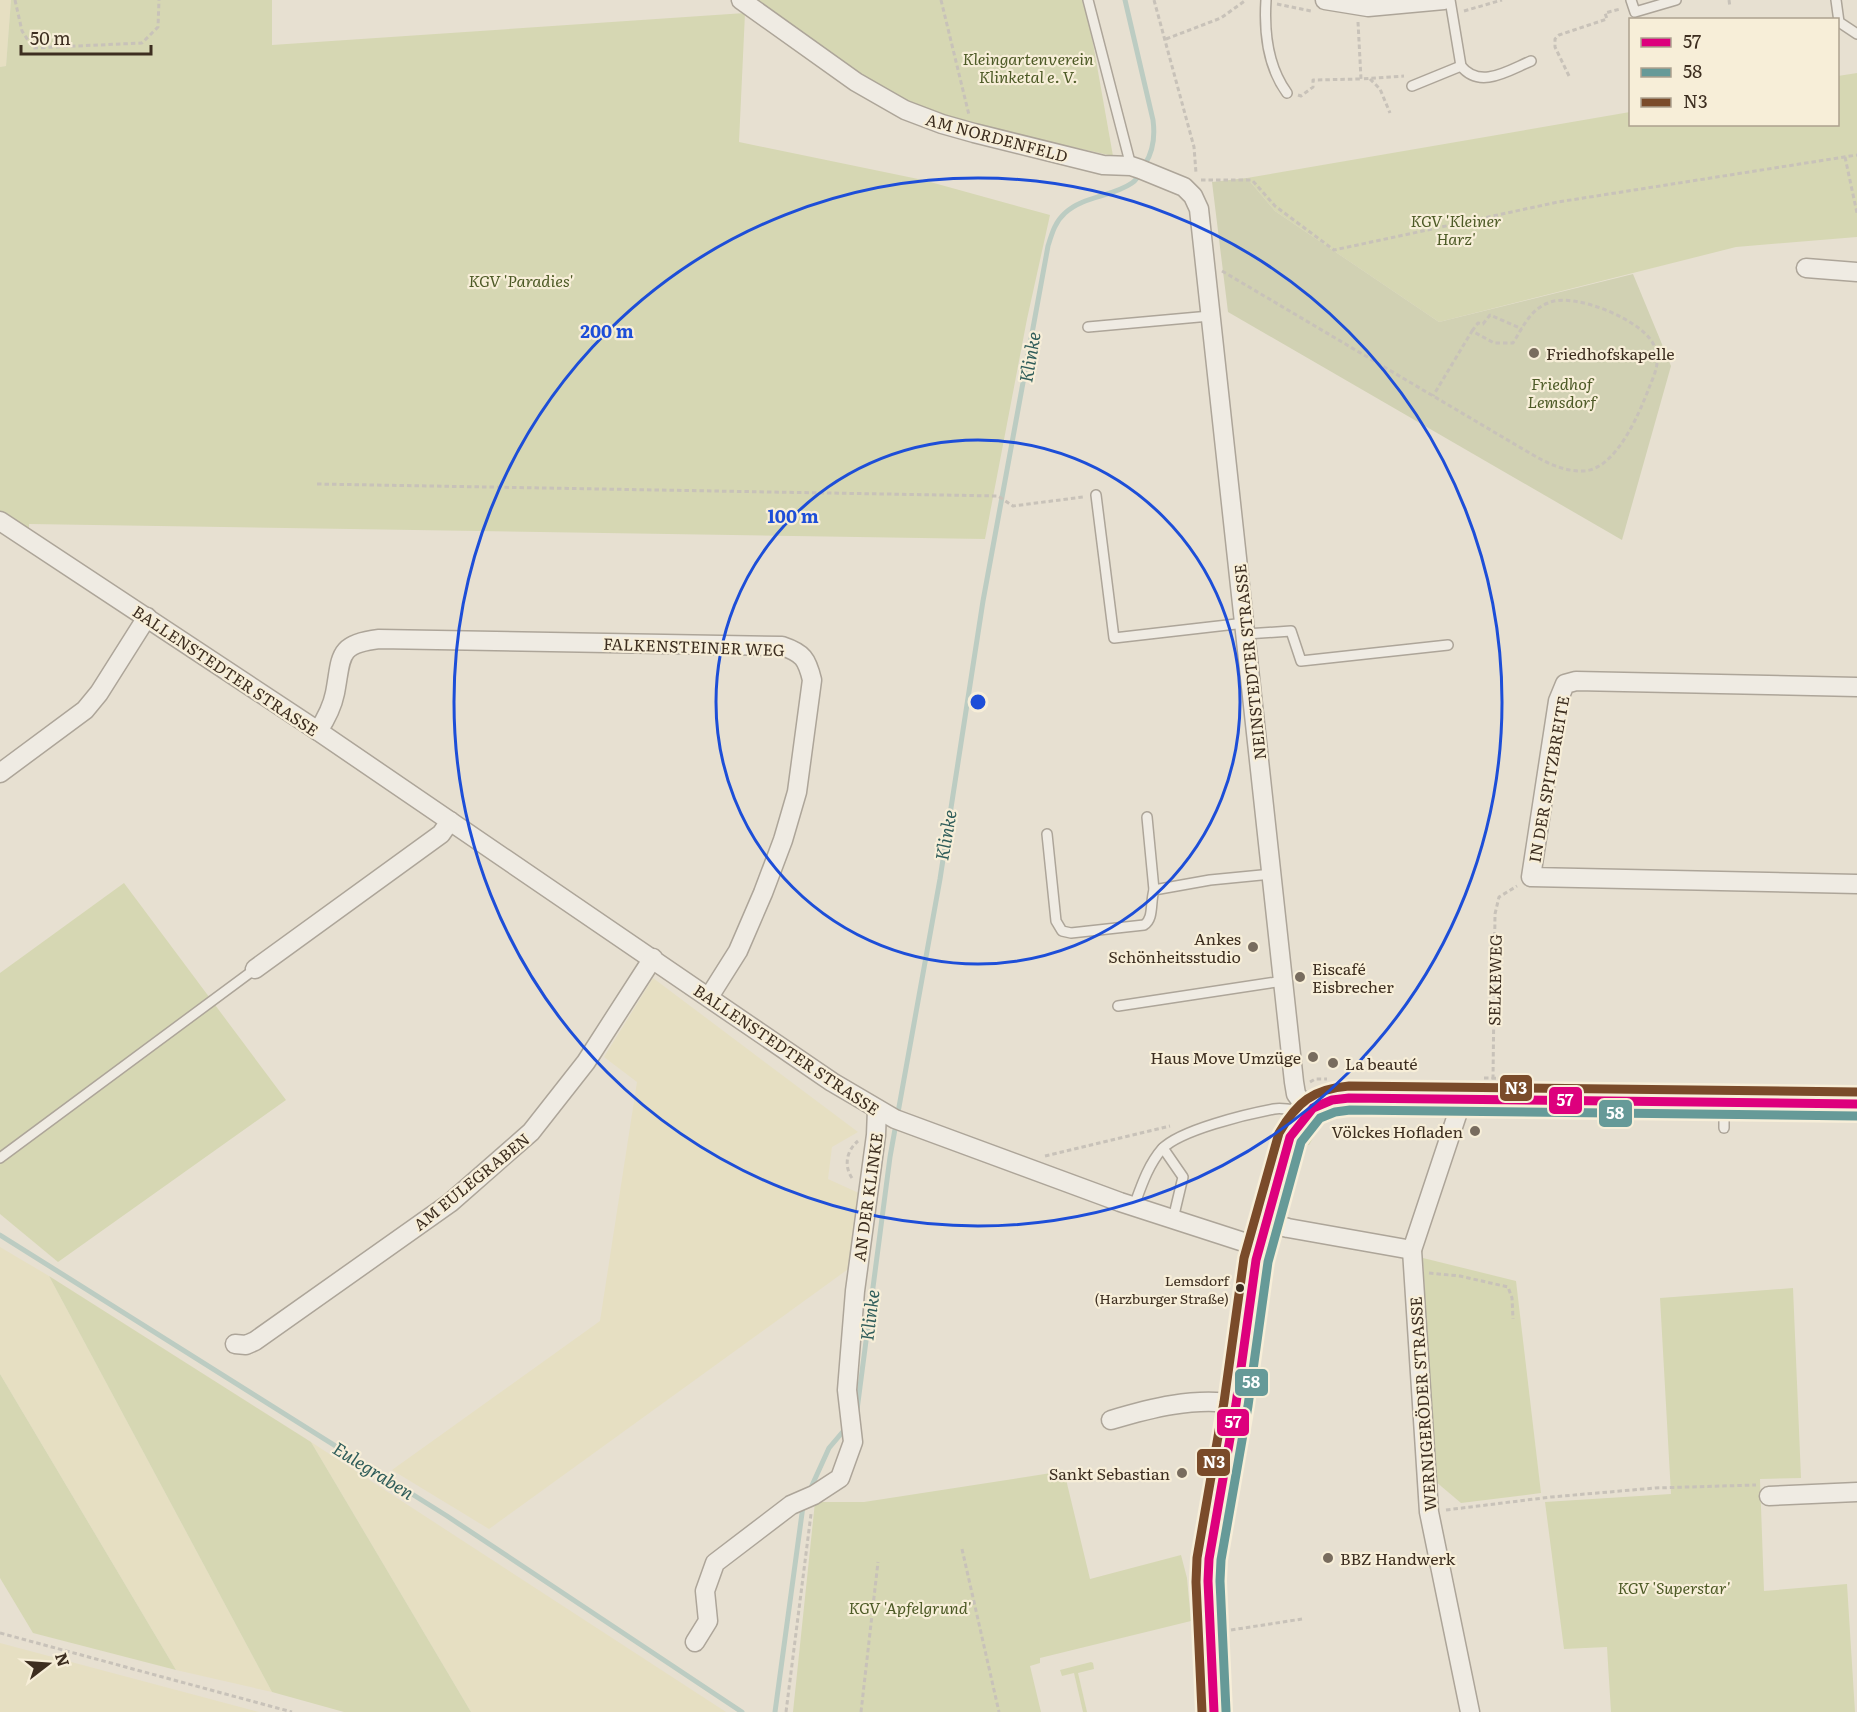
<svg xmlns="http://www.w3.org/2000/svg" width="1857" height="1712" font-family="Literata,serif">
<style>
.farmland{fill:#e6dfc2}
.green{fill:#d6d7b3}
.cemetery{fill:#d1d1b3}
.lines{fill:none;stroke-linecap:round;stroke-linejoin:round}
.stream{stroke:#bcccc2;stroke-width:5}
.service-casing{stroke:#ada599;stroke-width:12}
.minor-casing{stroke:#ada599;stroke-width:21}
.tertiary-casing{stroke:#ada599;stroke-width:27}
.path{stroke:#c8c2b9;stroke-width:3;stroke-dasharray:4.5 3;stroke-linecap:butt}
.service{stroke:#efebe3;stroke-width:9}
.minor{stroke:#efebe3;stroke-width:18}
.tertiary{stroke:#efebe3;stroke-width:24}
.bus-1-casing{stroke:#f7eed8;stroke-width:14}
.bus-2-casing{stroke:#f7eed8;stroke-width:14}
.bus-3-casing{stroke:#f7eed8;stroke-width:14}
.bus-1{stroke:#dd007d;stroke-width:9}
.bus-2{stroke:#669a98;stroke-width:9}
.bus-3{stroke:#7a4b2a;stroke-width:9}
.ring{fill:none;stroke:#1d4ed8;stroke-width:3}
.poi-dot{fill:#786c5e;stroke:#f7eed8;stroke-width:2}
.bus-dot{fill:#3d2e20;stroke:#f7eed8;stroke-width:2}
.labels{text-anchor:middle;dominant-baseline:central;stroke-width:4.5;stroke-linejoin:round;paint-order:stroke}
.bus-label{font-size:14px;fill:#3d2e20;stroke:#f7eed8;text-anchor:end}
.park-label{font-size:16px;font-style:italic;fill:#4d5a26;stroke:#f7eed8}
.street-label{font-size:16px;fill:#3d2e20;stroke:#f7eed8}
.poi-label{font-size:16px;fill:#3d2e20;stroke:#f7eed8;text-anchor:start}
.water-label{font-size:18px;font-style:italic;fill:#2f5d5a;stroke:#f7eed8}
.centre{fill:#1d4ed8;stroke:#f7eed8;stroke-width:3}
.ring-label{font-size:18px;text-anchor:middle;font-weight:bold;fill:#1d4ed8;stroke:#f7eed8;stroke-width:4.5;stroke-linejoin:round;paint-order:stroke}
.line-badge{stroke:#f7eed8;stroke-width:2}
.badge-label{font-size:16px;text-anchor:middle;font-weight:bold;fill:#fff}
</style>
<rect width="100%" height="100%" fill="#e7e0d1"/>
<g class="farmland">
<polygon points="0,0 11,0 6,66 0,67"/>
<polygon points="653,978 858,1132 832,1147 828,1179 861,1194 851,1267 489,1529 392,1470 600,1321 637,1082 604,1057"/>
<polygon points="0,1247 49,1276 272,1692 176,1670 0,1374"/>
<polygon points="311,1442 726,1712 471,1712"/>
<polygon points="0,1643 259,1712 0,1712"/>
</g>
<g class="green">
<polygon points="11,0 272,0 272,45 745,13 739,142 923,180 1050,215 1027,319 985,539 29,524 29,531 0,511 0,67 6,66"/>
<polygon points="755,0 1083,0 1088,15 1113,156 971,124 914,104 853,69"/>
<polygon points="1857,73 1857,237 1736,247 1439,322 1275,211 1247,178 1630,112 1630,124 1838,124 1838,76"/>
<polygon points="124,883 286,1100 58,1262 0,1214 0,973"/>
<path d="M 1327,1113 L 1309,1145 L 1301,1145 C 1308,1131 1314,1121 1327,1113 Z"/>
<polygon points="1423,1258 1516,1281 1541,1493 1461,1503 1435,1481"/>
<polygon points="49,1276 311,1442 471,1712 344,1712 272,1692"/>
<polygon points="1793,1288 1801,1478 1760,1479 1764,1591 1847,1584 1855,1712 1611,1712 1607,1647 1564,1649 1545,1502 1671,1494 1660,1298"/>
<polygon points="0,1374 176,1670 33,1633 0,1578"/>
<polygon points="1064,1471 1090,1579 1181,1555 1187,1578 1191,1621 1040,1658 1040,1663 1030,1666 1041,1712 793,1712 815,1502 864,1502"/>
<polygon points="1091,1662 1093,1663 1094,1669 1078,1673 1087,1712 1083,1712 1074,1673 1062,1676 1060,1670"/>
</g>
<polygon class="cemetery" points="1247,178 1275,211 1439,322 1633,274 1671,366 1622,540 1228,312 1212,182"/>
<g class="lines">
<g class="stream">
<polyline points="0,1235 447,1516 742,1712"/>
<path d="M 857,1410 L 890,1157 L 940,879 L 983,601 L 1048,246 C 1052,233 1055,222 1065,213 C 1083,196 1112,197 1132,183 C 1138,179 1142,170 1145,164 C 1154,150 1155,135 1153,120 L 1125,0"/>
<polyline points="809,1492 829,1448 846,1428"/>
<polyline points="775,1712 803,1506"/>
</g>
<g class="service-casing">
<g id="service">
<polyline points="1088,0 1131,166"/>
<path d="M 1266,0 C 1264,31 1268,67 1287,93"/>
<path d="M 1450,0 L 1461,66 C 1480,90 1509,70 1531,61"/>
<polyline points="1631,0 1635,12 1676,0"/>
<polyline points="1836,0 1839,22 1857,34"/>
<polyline points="1412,86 1461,66"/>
<polyline points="1088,327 1210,316"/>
<polyline points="1096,495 1114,638 1245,623"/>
<polyline points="1246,634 1291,631 1301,661 1448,645"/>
<polyline points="1147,817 1154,890"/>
<path d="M 1047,834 L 1056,921 L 1062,931 L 1071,933 L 1144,925 C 1154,919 1150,903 1154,890 L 1210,880 L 1272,874"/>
<polyline points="1118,1006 1283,981"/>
<polyline points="1724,1128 1724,1105"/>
<polyline points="1163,1148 1183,1177 1173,1219"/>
<polyline points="0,1158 255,969"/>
<path d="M 1134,1206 C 1141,1187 1148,1165 1162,1149 C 1180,1130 1247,1114 1274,1109 C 1284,1107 1296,1111 1306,1112"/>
</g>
</g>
<g class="minor-casing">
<g id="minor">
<polyline points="741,0 856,82 905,110 942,124 974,133 1103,165 1131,166 1140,169 1184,187 1193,196 1199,209 1294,1082 1296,1094 1309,1112"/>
<polyline points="1325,0 1368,7 1444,0"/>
<polyline points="1806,268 1857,272"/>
<polyline points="0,521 318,731 832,1082 895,1119 1120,1202 1259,1247"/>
<polyline points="1857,687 1576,681 1565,684 1558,701 1531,877 1857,884"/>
<path d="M 318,731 C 326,719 332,708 335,693 C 342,657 336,644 379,639 L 782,646 C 803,653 807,659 812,680 L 797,792 L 783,840 L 763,893 L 738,951 L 709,997"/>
<polyline points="0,773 85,710 99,693 147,617"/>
<polyline points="255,969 441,834 450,821"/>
<polyline points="1462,1100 1412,1250 1429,1512 1470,1712"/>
<polyline points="1266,1222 1288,1228 1412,1250"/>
<polyline points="235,1344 246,1345 255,1341 450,1203 531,1132 586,1062 653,958"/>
<path d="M 1111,1420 C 1151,1408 1194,1397 1236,1404"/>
<polyline points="1769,1496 1857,1492"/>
<polyline points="695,1642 708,1621 705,1591 715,1563 791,1505 814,1495 840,1478 853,1442 847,1390 855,1291 876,1135 877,1110"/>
</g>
</g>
<g class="tertiary-casing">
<polyline id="tertiary" points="1214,1712 1208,1581 1209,1559 1236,1404 1256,1260 1290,1137 1300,1122 1313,1108 1332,1100 1349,1098 1493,1101 1857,1104"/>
</g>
<g class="path">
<polyline points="15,0 22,31 33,48 142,43 158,27 159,0"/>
<polyline points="941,0 969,115"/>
<polyline points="1154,0 1194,147 1196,173"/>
<polyline points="1729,0 1730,7"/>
<polyline points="1277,4 1311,11"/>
<polyline points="1464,11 1502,0"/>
<polyline points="1358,22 1361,79 1404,76"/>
<polyline points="1166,39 1221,18 1246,0"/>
<polyline points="1569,76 1555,47 1555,39 1559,35 1607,19 1605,13 1620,9"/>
<polyline points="1370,79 1380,89 1390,113"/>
<polyline points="1298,95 1301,96 1313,87 1313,80 1361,79"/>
<polyline points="1845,157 1857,213"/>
<polyline points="1201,180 1252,180 1275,206 1334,250 1558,202 1857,155"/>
<path d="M 1222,271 L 1516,445 C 1537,457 1558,472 1584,471 C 1616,469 1639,414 1649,388 C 1652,380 1657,370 1657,362 C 1657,358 1656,352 1655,348 C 1647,321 1573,291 1548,303 C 1530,310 1523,327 1513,343 L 1494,343 L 1472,331 L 1433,396"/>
<polyline points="1472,331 1478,323 1483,324 1490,315 1522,329"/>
<polyline points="317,484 998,496 1013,506 1083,497"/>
<polyline points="1484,1078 1531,1079"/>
<polyline points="1493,1079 1495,914 1499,897 1517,886"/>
<polyline points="1310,1082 1315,1079 1327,1079"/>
<polyline points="1045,1156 1170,1126"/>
<path d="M 852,1178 C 844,1166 846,1151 858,1141"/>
<polyline points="1429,1273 1460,1276 1508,1287 1512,1298 1513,1319"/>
<polyline points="1446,1510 1551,1497 1655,1488 1756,1485"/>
<polyline points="962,1549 999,1712"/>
<polyline points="1231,1630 1302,1619"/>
<polyline points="0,1633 292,1712"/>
<polyline points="786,1712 811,1514"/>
<polyline points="861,1712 878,1562"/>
</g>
<use href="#service" class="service"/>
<use href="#minor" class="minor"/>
<use href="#tertiary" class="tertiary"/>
<g class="bus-1-casing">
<polyline id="bus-1" points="1214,1712 1208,1581 1209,1559 1236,1404 1256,1260 1290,1137 1313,1108 1332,1100 1349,1098 1857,1104"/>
</g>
<g class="bus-2-casing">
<polyline id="bus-2" points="1226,1711 1220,1581 1221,1560 1248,1406 1268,1262 1301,1142 1320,1118 1335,1112 1350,1110 1857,1116"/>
</g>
<g class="bus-3-casing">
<path id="bus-3" d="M 1202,1712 L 1196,1582 L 1197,1558 L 1224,1402 L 1244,1258 L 1279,1133 C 1297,1102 1313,1089 1349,1086 L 1857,1092"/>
</g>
<use href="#bus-1" class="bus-1"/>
<use href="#bus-2" class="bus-2"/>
<use href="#bus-3" class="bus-3"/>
</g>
<g class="ring">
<circle cx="978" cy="702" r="262"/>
<circle cx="978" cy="702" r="524"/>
</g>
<g class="poi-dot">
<circle cx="1534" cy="353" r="6"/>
<circle cx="1253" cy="947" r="6"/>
<circle cx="1300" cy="977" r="6"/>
<circle cx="1313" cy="1057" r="6"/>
<circle cx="1333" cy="1063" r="6"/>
<circle cx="1475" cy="1131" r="6"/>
<circle cx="1182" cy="1473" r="6"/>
<circle cx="1328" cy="1558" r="6"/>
</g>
<circle class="bus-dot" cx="1240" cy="1288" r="5"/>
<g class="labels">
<g class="bus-label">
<text x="1229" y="1280">Lemsdorf<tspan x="1229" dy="18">(Harzburger Straße)</tspan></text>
</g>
<g class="park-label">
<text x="1028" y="58">Kleingartenverein<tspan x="1028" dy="18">Klinketal e. V.</tspan></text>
<text x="1456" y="220">KGV 'Kleiner<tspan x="1456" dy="18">Harz'</tspan></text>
<text x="521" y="280">KGV 'Paradies'</text>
<text x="1562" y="383">Friedhof<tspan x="1562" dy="18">Lemsdorf</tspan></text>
<text x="1674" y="1587">KGV 'Superstar'</text>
<text x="910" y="1607">KGV 'Apfelgrund'</text>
</g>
<g class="street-label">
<text transform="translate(997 137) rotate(15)">AM NORDENFELD</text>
<text transform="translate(694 646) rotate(2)">FALKENSTEINER WEG</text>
<text transform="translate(1249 662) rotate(-96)">NEINSTEDTER STRASSE</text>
<text transform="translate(226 670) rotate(34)">BALLENSTEDTER STRASSE</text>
<text transform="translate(1548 779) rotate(-80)">IN DER SPITZBREITE</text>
<text transform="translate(1494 980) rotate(-89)">SELKEWEG</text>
<text transform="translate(787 1049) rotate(34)">BALLENSTEDTER STRASSE</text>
<text transform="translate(471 1181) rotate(-39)">AM EULEGRABEN</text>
<text transform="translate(867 1197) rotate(-82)">AN DER KLINKE</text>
<text transform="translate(1422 1404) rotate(-94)">WERNIGERÖDER STRASSE</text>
</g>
<g class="poi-label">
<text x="1546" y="353">Friedhofskapelle</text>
<text x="1241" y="938" text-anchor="end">Ankes<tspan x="1241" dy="18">Schönheitsstudio</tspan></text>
<text x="1312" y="968">Eiscafé<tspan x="1312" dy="18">Eisbrecher</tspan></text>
<text x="1301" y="1057" text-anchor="end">Haus Move Umzüge</text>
<text x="1345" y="1063">La beauté</text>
<text x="1463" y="1131" text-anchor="end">Völckes Hofladen</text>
<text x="1170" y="1473" text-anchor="end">Sankt Sebastian</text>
<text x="1340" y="1558">BBZ Handwerk</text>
</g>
<g class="water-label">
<text transform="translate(1029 357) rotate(-80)">Klinke</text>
<text transform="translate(945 835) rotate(-80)">Klinke</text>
<text transform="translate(869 1315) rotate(-83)">Klinke</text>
<text transform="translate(374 1470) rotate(32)">Eulegraben</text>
</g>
</g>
<circle cx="978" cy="702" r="9" class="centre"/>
<g class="ring-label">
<text x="607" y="338">200 m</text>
<text x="793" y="523">100 m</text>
</g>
<g class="line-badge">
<rect x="1499" y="1074" width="34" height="28" rx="6" fill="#7a4b2a"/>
<rect x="1548" y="1086" width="35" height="29" rx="6" fill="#dd007d"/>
<rect x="1598" y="1099" width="35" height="29" rx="6" fill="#669a98"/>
<rect x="1234" y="1368" width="35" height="29" rx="6" fill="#669a98"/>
<rect x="1216" y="1408" width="34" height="29" rx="6" fill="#dd007d"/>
<rect x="1196" y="1448" width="35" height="29" rx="6" fill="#7a4b2a"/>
</g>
<g class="badge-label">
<text x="1516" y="1094">N3</text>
<text x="1565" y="1106">57</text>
<text x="1615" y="1119">58</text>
<text x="1251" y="1388">58</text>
<text x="1233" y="1428">57</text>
<text x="1214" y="1468">N3</text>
</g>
<rect x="1629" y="18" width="210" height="108" fill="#f7eed8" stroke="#ada18e" stroke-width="1.5"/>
<rect x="1641" y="38" width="30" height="9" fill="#dd007d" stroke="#ada18e" stroke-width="1.5"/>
<text x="1683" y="48" font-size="18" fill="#3d2e20">57</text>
<rect x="1641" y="68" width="30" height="9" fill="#669a98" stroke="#ada18e" stroke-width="1.5"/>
<text x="1683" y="78" font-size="18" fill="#3d2e20">58</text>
<rect x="1641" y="98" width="30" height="9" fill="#7a4b2a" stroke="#ada18e" stroke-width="1.5"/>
<text x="1683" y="108" font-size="18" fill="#3d2e20">N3</text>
<g transform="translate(48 1664) rotate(73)" stroke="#f7eed8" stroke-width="4.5" paint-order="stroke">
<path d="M0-4.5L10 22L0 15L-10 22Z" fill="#3d2e20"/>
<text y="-9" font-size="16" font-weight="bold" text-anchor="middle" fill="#3d2e20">N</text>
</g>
<path d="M21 45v9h130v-9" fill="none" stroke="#3d2e20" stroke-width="3"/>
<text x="30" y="45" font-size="18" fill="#3d2e20" stroke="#f7eed8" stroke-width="4.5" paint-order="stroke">50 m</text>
</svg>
